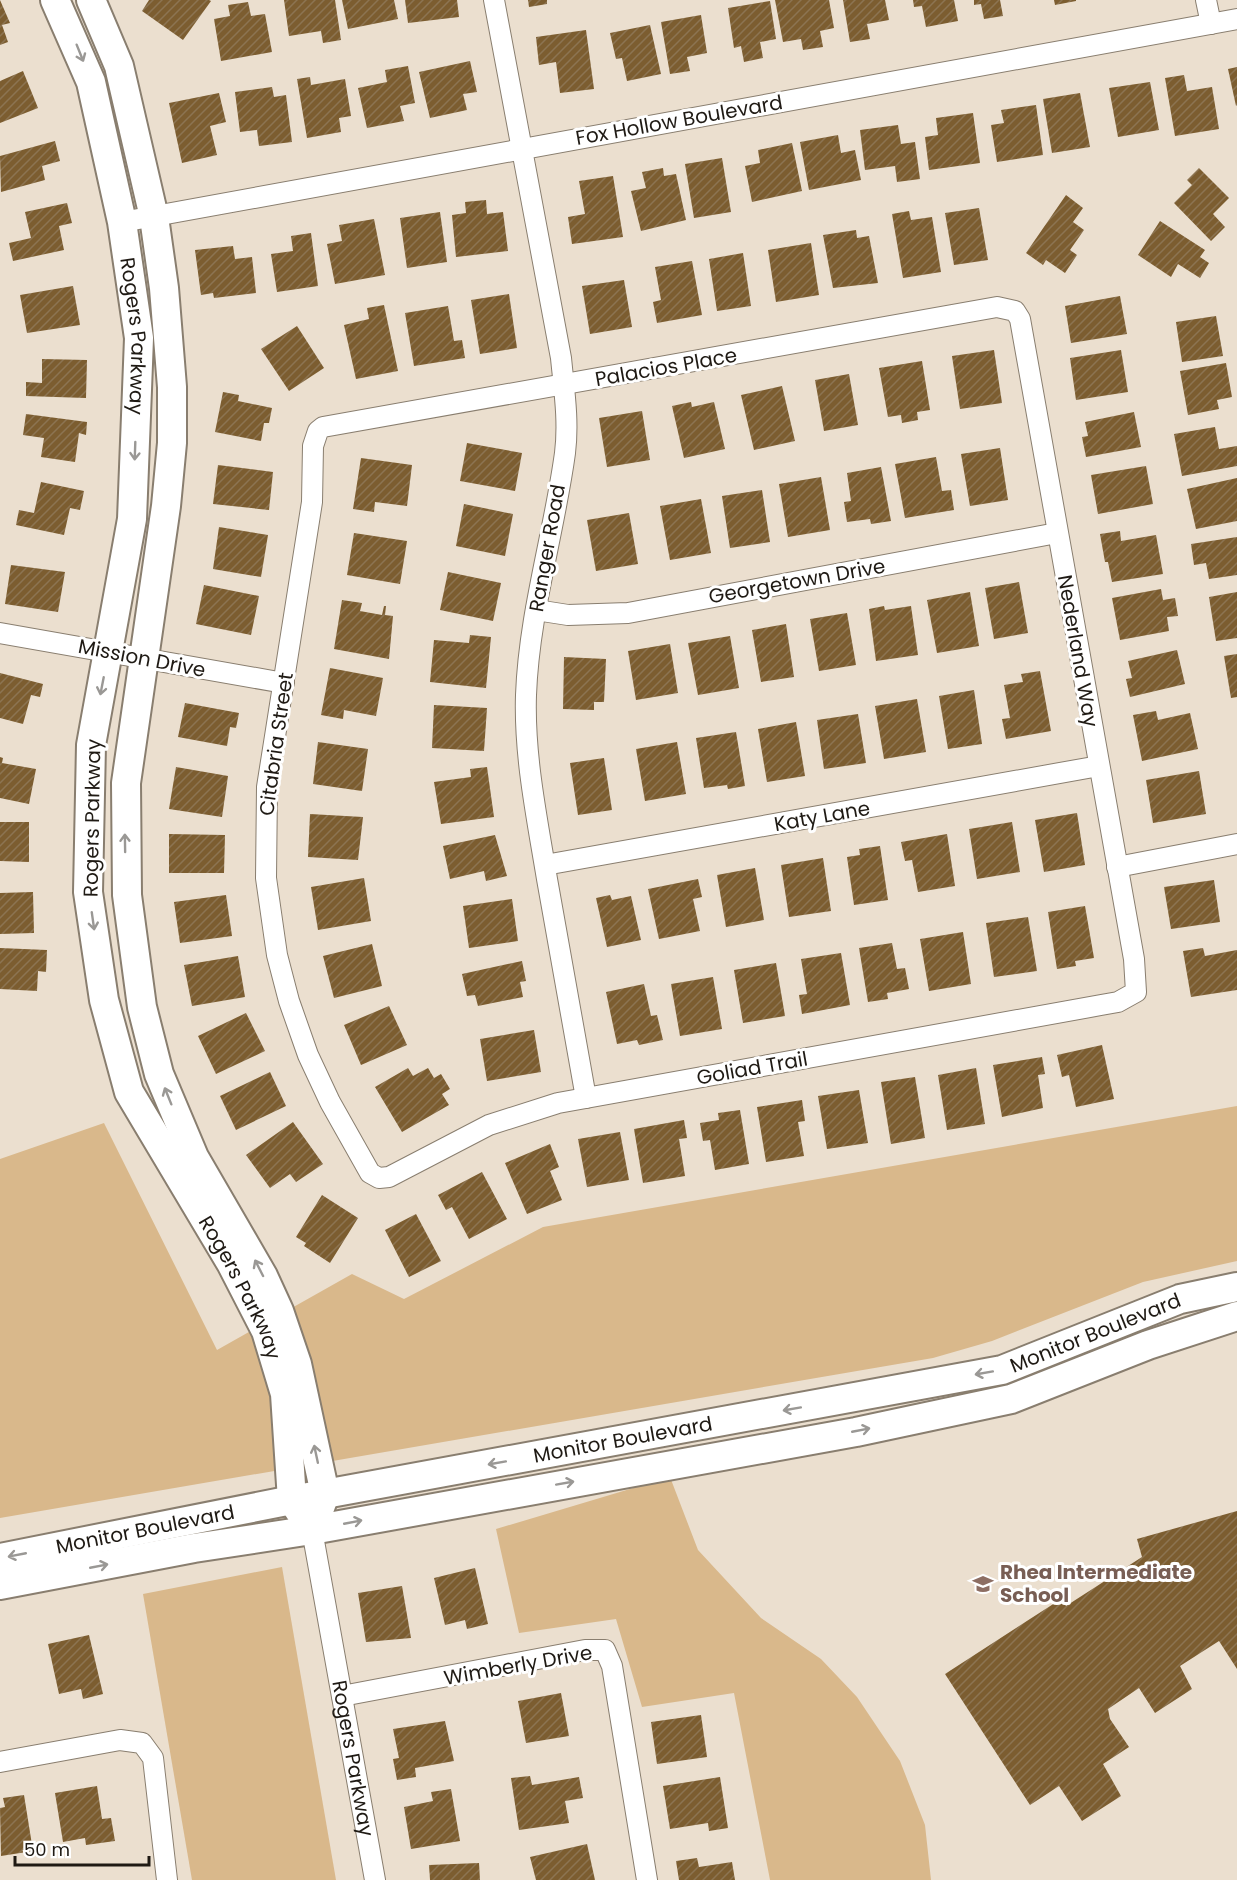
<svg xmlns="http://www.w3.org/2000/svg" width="1237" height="1880" font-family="Poppins,sans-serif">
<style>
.grass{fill:#d9b88b}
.building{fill:url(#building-hatch)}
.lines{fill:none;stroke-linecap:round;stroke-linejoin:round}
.street-casing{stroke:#897e6f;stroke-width:22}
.secondary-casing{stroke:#897e6f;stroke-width:32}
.street{stroke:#fff;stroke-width:20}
.secondary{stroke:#fff;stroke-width:28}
.oneway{stroke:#9a9895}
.labels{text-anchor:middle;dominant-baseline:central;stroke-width:6;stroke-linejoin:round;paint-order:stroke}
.street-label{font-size:20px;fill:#1f1a14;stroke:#fff}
.education-label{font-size:20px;font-weight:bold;fill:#785e54;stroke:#fff;text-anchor:start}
</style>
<defs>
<pattern id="building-hatch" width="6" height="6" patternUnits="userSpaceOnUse" patternTransform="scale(1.5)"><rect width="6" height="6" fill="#7c5d30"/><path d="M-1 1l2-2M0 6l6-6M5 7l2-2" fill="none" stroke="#8c7452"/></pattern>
</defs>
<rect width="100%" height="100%" fill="#ebdfcf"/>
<g class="grass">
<polygon points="1237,1106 1237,1261 1143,1282 992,1341 933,1358 0,1518 0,1159 104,1123 217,1350 352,1274 404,1299 543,1227"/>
<polygon points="670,1477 698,1550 761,1618 821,1659 857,1697 900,1761 925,1825 931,1880 770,1880 734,1693 642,1707 616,1619 519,1633 496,1529"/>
<polygon points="282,1567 336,1880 192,1880 143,1594"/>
</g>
<g class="building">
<polygon points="0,0 10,23 2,25 8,42 0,45"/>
<polygon points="149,0 209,0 211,1 183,40 142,11"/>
<polygon points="284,0 335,0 341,40 323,43 321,31 289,36"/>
<polygon points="342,0 394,0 398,19 348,29"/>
<polygon points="405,0 457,0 459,17 408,23"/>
<polygon points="528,0 547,0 547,4 529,7"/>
<polygon points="775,0 829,0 834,28 820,31 823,47 803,50 801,39 783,42"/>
<polygon points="843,0 885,0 889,20 867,24 870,39 850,42"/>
<polygon points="913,0 954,0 958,21 926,27 922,6 914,7"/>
<polygon points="974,0 1000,0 1003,16 984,19 981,4 974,5"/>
<polygon points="1054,0 1076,0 1076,1 1055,5"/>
<polygon points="770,1 776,39 760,42 763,58 744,62 741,46 734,48 728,8"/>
<polygon points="248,2 251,16 265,14 272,52 221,61 214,19 230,16 228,5"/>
<polygon points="701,15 707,53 687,57 690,71 670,74 661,22"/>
<polygon points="650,25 661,74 627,81 622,58 616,59 610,33"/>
<polygon points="586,30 594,89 560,93 556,62 539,65 536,37"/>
<polygon points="470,61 477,92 463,94 467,110 430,118 419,72"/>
<polygon points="408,66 415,103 400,106 404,121 367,128 358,88 387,82 385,70"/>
<polygon points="1237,67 1237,105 1236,106 1228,69"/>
<polygon points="23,71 38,108 0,123 0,81"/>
<polygon points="1184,75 1187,91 1212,87 1219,129 1175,136 1165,78"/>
<polygon points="310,77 311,85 345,79 351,116 339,118 341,132 307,138 297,79"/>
<polygon points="1150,82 1159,130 1118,137 1109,88"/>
<polygon points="272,87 274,97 286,95 292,142 259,146 257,130 240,132 235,92"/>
<polygon points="219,93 226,122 210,126 217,155 182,163 169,103"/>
<polygon points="1080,93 1090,147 1052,153 1043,99"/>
<polygon points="1036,105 1043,155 997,162 991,125 1004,123 1001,110"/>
<polygon points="973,113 980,163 929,170 925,137 938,135 936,118"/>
<polygon points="898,125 901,144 915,142 920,179 897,182 895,166 865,170 860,130"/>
<polygon points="838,135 841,153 855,150 861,180 809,190 800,142"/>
<polygon points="55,141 60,161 42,166 45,180 1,192 0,156"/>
<polygon points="792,143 802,191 752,202 745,166 760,163 758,150"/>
<polygon points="722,158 731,212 694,218 685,164"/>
<polygon points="663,168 664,176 676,174 686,220 641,231 631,191 646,188 642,172"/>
<polygon points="1199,168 1229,198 1213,214 1225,227 1211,241 1174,203 1192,185 1187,180"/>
<polygon points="613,176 623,237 572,244 568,217 585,214 579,181"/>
<polygon points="1066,195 1083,208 1073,222 1084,230 1070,250 1077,255 1065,273 1046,260 1043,265 1026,253"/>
<polygon points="486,200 487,214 503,212 508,251 456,257 452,215 466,213 465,202"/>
<polygon points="67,203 72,223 59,226 64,250 13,261 9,243 31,238 25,212"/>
<polygon points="979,208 988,260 954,265 945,213"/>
<polygon points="909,211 911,220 932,217 941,272 903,278 892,214"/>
<polygon points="440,212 447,262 407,268 400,218"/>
<polygon points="374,219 385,275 335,284 327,244 342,241 339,225"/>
<polygon points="1160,221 1205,250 1200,257 1209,263 1200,278 1178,264 1171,277 1138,255"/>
<polygon points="856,230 857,238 869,236 878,283 833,288 823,235"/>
<polygon points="311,233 318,286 277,292 271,254 293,251 291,236"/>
<polygon points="811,243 819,295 776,302 768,250"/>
<polygon points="233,246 235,259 252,257 256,293 214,298 213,293 201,295 195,250"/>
<polygon points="743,253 751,306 717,311 709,259"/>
<polygon points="692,261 702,315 657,323 653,302 661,300 655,267"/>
<polygon points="624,280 632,327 590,334 582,286"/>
<polygon points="73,286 80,325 27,333 20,295"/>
<polygon points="509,294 517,348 480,354 471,300"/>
<polygon points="1120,296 1127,334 1071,343 1065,306"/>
<polygon points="384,305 398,371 356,379 344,325 369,319 367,308"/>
<polygon points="448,306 454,341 462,340 465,358 414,366 405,313"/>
<polygon points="1216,316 1223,356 1182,362 1176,322"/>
<polygon points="297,326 324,368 289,391 261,349"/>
<polygon points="994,350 1002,403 960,409 952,356"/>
<polygon points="1121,350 1128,392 1076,400 1070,358"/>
<polygon points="42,359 87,360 86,398 26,396 26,382 42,383"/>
<polygon points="922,361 930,410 917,412 918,420 902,423 901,415 888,417 879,368"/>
<polygon points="1226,363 1232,397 1217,400 1219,409 1188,415 1180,371"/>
<polygon points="849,374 858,425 824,431 815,380"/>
<polygon points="782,386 795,441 754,450 741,395"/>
<polygon points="223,392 239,395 238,401 272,408 269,423 264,423 261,441 215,432"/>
<polygon points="691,402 692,407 714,402 725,449 684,458 672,406"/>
<polygon points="642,411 650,460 607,467 599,418"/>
<polygon points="1134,412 1141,447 1086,457 1082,437 1088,436 1085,422"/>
<polygon points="26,414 87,422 86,435 79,433 75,462 41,457 44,438 23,435"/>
<polygon points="1215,427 1219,449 1237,446 1237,466 1182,476 1174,434"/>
<polygon points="467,443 522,453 515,491 460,481"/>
<polygon points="1000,448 1008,500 970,506 961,454"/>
<polygon points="936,457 942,491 951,490 954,510 905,518 895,464"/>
<polygon points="361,458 412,465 407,506 375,502 374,512 353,509"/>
<polygon points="218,465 273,472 269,510 213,504"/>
<polygon points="1146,466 1153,504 1098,514 1091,475"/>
<polygon points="881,467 891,521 871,524 870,519 847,522 844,502 851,501 847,473"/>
<polygon points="821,477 830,530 788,537 779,484"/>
<polygon points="1237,478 1237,521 1196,529 1187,489"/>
<polygon points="41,482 84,491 80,510 70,508 64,535 16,525 19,510 34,513"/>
<polygon points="762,490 770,542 730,548 722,496"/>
<polygon points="701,499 711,553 670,560 660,506"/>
<polygon points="464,504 513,514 505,556 456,546"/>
<polygon points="629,513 638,564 596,571 587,520"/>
<polygon points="219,527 268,535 261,577 213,569"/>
<polygon points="1120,531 1121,541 1156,535 1163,574 1112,582 1108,562 1105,562 1100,534"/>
<polygon points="354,533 407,541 400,584 347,575"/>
<polygon points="1237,537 1237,575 1209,579 1206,563 1194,565 1191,544"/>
<polygon points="11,565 65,572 58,612 5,604"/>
<polygon points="448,572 501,583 493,621 440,610"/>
<polygon points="1019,582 1028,633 994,639 985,588"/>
<polygon points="204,585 259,596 251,635 196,624"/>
<polygon points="1161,589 1163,600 1175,598 1178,616 1167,617 1169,631 1120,640 1112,598"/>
<polygon points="970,592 979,646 937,653 927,600"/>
<polygon points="1237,592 1237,638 1216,641 1209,597"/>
<polygon points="342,600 362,603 360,611 382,615 384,606 386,606 385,615 393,616 389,659 334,649"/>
<polygon points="884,606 885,610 911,606 918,655 876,661 869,609"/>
<polygon points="847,613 856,665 819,671 810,619"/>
<polygon points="786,624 794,677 761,682 752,630"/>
<polygon points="470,635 491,637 486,688 430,682 434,640 469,643"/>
<polygon points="730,636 739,688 698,695 688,643"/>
<polygon points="670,644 678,693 636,700 628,651"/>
<polygon points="1177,650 1185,684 1130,697 1126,679 1132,678 1128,661"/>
<polygon points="1237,654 1237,697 1231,698 1224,656"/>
<polygon points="564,657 606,659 604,702 594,702 594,710 563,709"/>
<polygon points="330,668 383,678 376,716 344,710 343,719 321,715"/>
<polygon points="1040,671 1051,731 1006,739 1002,719 1010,718 1004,685 1023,682 1021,674"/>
<polygon points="0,673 43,684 40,697 31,695 23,724 0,718"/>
<polygon points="974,690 982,744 948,749 939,696"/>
<polygon points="917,699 926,752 884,759 875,706"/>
<polygon points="185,703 239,713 236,728 230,727 227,746 178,737"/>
<polygon points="434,705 487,708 484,751 432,748"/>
<polygon points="1156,711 1158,720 1190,713 1198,749 1142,761 1133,715"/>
<polygon points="858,714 866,763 824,769 817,720"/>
<polygon points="796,722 805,776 767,782 758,729"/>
<polygon points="736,732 745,786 728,789 727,785 704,788 696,738"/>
<polygon points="318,742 368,749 362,791 313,784"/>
<polygon points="677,742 686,794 645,801 636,749"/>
<polygon points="0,757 3,758 2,763 36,769 29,804 0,798"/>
<polygon points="604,758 612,810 578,815 570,763"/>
<polygon points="176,767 228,776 222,817 169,809"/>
<polygon points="487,767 494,817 441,824 434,782 471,777 470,769"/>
<polygon points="1199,771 1206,814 1153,823 1146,780"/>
<polygon points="1077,813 1085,865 1044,872 1035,820"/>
<polygon points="310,814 363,817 358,860 308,857"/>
<polygon points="0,822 29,822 29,862 0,861"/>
<polygon points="1012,822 1020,872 977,879 969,829"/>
<polygon points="169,834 225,835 224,873 169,873"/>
<polygon points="947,834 955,886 918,892 912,860 905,861 901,842"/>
<polygon points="495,835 507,876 486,881 484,871 450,879 443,846"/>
<polygon points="880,846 888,900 854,905 847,857 860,855 859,849"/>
<polygon points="823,858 831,911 789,917 781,865"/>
<polygon points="755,868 764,920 726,927 717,875"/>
<polygon points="364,878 371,921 318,930 311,887"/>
<polygon points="698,879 702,897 693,899 700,931 659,939 648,889"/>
<polygon points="1214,880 1220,922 1171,929 1164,887"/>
<polygon points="33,892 34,933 0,934 0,893"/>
<polygon points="226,895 232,936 180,943 174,902"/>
<polygon points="610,895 612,900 631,896 641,940 607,947 596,898"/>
<polygon points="512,899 518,941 469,948 463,906"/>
<polygon points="1085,906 1094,958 1075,961 1076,966 1057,969 1048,912"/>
<polygon points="1028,917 1037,971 994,977 986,923"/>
<polygon points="963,932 971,984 929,991 920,939"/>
<polygon points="892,943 897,969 905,968 909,989 887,993 888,999 868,1002 859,948"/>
<polygon points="372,944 382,986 334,998 323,956"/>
<polygon points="0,948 47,950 46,972 38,971 37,991 0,989"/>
<polygon points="1203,948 1205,956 1237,950 1237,990 1191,997 1183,951"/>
<polygon points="841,953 850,1005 802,1014 799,995 807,994 801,959"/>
<polygon points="238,956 245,997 192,1006 184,965"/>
<polygon points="522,961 526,981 520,982 523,997 478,1006 475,995 467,996 462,974"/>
<polygon points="776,963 785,1016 743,1023 734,970"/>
<polygon points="713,977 722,1029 680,1036 671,984"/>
<polygon points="644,984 651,1016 657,1015 663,1040 639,1045 637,1040 617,1044 606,992"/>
<polygon points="389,1006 407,1045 361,1065 344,1025"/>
<polygon points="246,1013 265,1051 216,1074 198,1036"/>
<polygon points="534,1030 541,1072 487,1081 480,1039"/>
<polygon points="1102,1045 1114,1099 1076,1107 1069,1075 1062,1077 1057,1055"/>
<polygon points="1042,1057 1045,1074 1038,1075 1043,1108 1002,1117 993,1065"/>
<polygon points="408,1068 413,1076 428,1068 434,1078 441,1074 450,1089 442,1094 449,1105 402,1132 375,1087"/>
<polygon points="976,1068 985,1124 947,1130 938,1075"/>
<polygon points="270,1072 286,1106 236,1130 220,1096"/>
<polygon points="915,1077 925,1138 891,1144 881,1082"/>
<polygon points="859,1090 868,1143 827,1149 818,1096"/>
<polygon points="802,1100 805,1121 798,1122 804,1156 766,1162 757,1107"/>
<polygon points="740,1110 749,1164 715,1170 710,1140 703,1141 700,1123 719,1120 718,1113"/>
<polygon points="684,1120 687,1138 679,1139 685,1176 643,1183 634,1129"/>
<polygon points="293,1122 323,1164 296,1182 290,1174 270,1188 246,1155"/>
<polygon points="620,1132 629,1180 587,1187 578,1139"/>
<polygon points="550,1144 559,1167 550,1171 562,1200 527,1214 505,1163"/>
<polygon points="482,1172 507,1219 469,1239 452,1207 446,1210 438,1195"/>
<polygon points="322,1195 358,1218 330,1263 304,1246 306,1243 296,1237"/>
<polygon points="416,1214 441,1261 409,1277 385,1230"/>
<polygon points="1237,1511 1237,1669 1219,1641 1180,1666 1192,1689 1155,1713 1139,1688 1108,1709 1110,1719 1129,1747 1103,1764 1121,1796 1082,1821 1059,1786 1030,1805 945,1674 1061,1599 1066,1606 1142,1557 1137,1539"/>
<polygon points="475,1568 488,1624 467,1629 465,1620 445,1625 434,1578"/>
<polygon points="402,1586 411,1638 366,1642 358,1593"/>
<polygon points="89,1635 103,1694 83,1699 81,1689 59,1694 48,1644"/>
<polygon points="561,1693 569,1736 526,1743 518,1701"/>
<polygon points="701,1715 707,1757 657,1764 651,1722"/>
<polygon points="445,1721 454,1761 415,1768 416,1777 397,1780 393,1759 399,1758 393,1729"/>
<polygon points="530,1776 532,1785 579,1777 583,1798 565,1801 569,1823 519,1830 511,1778"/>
<polygon points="720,1777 728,1828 709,1831 708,1823 670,1829 663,1786"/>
<polygon points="97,1786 102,1819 111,1818 115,1841 86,1845 85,1838 63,1842 55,1793"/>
<polygon points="451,1789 460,1841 411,1849 404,1807 433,1801 431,1792"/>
<polygon points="24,1795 33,1851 1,1856 0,1808 5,1807 3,1798"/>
<polygon points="587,1844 595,1880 536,1880 530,1857"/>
<polygon points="697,1858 699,1867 732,1862 735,1880 679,1880 676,1861"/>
<polygon points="479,1863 480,1880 430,1880 429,1865"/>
</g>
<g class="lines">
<g class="street-casing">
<g id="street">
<path d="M 494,0 L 561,358 C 564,389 569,421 565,453 C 554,534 529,613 526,695 C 524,756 537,818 547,879 C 560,952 573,1025 586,1098"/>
<polyline points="1206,0 1211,24"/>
<polyline points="122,222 1237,19"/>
<polygon points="997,307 1015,311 1020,319 1134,959 1136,992 1118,1002 1101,1005 558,1103 489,1125 389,1177 379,1178 370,1173 330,1102 308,1055 289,1001 277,955 266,878 267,787 312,502 313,446 318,431 323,427"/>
<polyline points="536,610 568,615 628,613 1057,533"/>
<polyline points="0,633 284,683"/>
<polyline points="545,865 1099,766"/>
<polyline points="1117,867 1237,844"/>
<path id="s1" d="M 312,1530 L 375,1880"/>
<polyline points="342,1696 585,1650 605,1650 612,1666 647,1880"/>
<polyline points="0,1762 120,1740 142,1743 153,1758 167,1880"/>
</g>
</g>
<g class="secondary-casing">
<g id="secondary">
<path id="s2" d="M 55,0 L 91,82 L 122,222 L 139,338 L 132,519 L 91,745 L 88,892 L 104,1000 L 129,1092 L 231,1263 L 266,1331 L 285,1394 L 292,1500 L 312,1530"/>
<polyline points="91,0 119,66 154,217 164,288 172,387 172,443 166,506 126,783 127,895 142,1007 159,1074 194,1157 263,1276 279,1311 297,1364 325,1494 312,1530"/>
<path id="s3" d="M 0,1558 L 292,1500 L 1002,1370 L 1180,1299 L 1237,1287"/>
<polyline points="0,1585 194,1548 312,1530 856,1432 1011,1399 1148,1345 1237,1316"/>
</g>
</g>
<use href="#street" class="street"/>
<use href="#secondary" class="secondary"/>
</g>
<defs><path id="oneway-shaft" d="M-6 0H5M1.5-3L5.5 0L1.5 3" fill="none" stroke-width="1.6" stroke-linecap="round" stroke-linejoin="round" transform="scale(1.5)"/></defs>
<g class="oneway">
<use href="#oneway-shaft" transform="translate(80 53) rotate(68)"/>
<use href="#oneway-shaft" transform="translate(135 451) rotate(92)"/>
<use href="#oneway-shaft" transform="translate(102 686) rotate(101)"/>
<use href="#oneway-shaft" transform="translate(125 843) rotate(-91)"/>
<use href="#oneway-shaft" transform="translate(93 921) rotate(82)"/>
<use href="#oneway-shaft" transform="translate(168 1096) rotate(-112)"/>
<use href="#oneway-shaft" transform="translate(259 1268) rotate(-117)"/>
<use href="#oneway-shaft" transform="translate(984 1373) rotate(170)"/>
<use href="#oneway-shaft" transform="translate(792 1409) rotate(170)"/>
<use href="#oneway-shaft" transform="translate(861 1430) rotate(-11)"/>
<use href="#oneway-shaft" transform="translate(316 1454) rotate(-102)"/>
<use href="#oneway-shaft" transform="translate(497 1463) rotate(170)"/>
<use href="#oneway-shaft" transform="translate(565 1483) rotate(-10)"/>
<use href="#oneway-shaft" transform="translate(353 1522) rotate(-11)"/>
<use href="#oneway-shaft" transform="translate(17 1555) rotate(169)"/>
<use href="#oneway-shaft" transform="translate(99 1566) rotate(-11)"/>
</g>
<defs>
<g id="school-bare" transform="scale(1.62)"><path d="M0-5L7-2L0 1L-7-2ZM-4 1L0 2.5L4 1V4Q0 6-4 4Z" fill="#8d6e63" stroke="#fff" stroke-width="2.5" paint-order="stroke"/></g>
</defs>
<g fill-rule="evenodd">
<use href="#school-bare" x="983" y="1584"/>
</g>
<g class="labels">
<g class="street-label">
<text transform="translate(679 120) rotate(-10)">Fox Hollow Boulevard</text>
<text stroke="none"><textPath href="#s2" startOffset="348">Rogers Parkway</textPath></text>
<text transform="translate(666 367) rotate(-10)">Palacios Place</text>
<text transform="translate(547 548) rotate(-80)">Ranger Road</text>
<text transform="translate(797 581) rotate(-10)">Georgetown Drive</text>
<text transform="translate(1078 651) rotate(80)">Nederland Way</text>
<text transform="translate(142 658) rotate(11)">Mission Drive</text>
<text transform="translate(276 744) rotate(-82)">Citabria Street</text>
<text transform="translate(822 816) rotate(-10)">Katy Lane</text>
<text transform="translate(92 818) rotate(-89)">Rogers Parkway</text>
<text transform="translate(752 1068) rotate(-10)">Goliad Trail</text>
<text stroke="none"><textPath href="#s2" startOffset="1338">Rogers Parkway</textPath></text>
<text stroke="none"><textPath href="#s3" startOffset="1120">Monitor Boulevard</textPath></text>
<text stroke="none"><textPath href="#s3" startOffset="634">Monitor Boulevard</textPath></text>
<text stroke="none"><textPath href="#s3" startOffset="148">Monitor Boulevard</textPath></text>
<text transform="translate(518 1665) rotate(-10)">Wimberly Drive</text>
<text stroke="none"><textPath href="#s1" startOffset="232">Rogers Parkway</textPath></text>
</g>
<g class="education-label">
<text x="1000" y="1572">Rhea Intermediate<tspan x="1000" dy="23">School</tspan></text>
</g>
</g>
<path d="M15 1856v9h134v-9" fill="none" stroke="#1f1a14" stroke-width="3"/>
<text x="24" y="1856" font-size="18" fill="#1f1a14" stroke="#ffffff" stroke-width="4.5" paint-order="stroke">50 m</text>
</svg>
